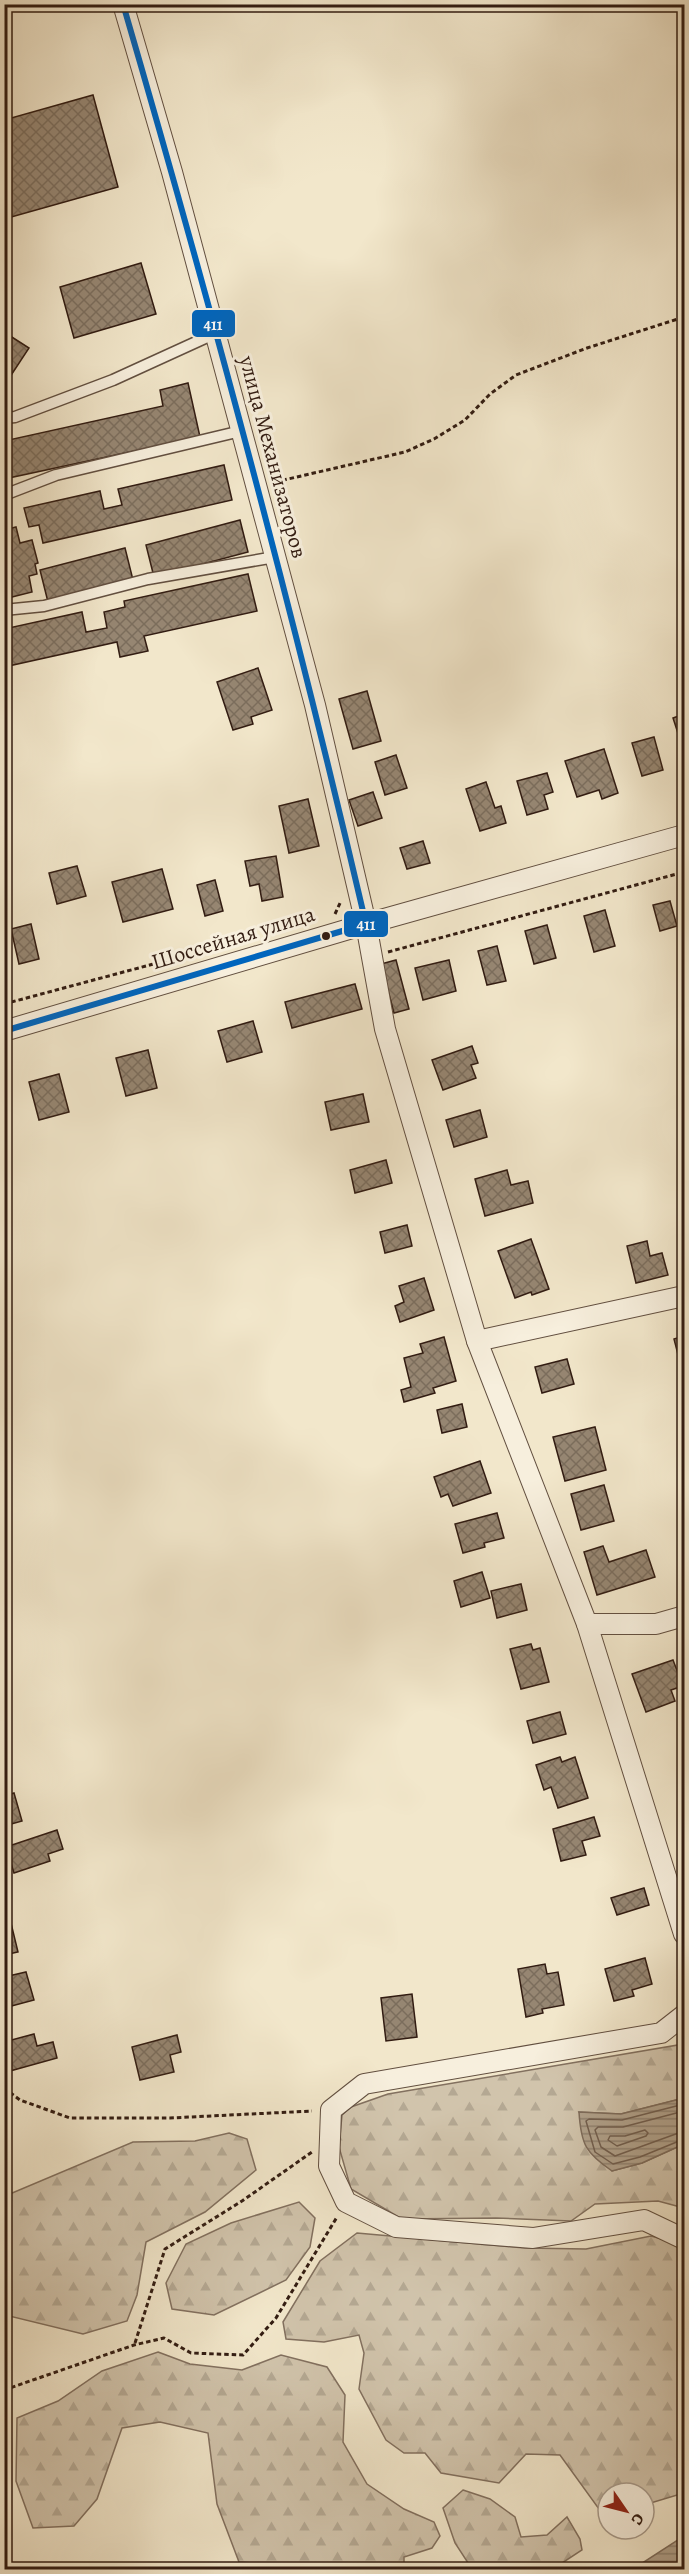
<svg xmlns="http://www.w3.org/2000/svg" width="689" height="2574" font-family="Alegreya,serif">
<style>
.forest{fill:url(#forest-firs);stroke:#82705f;stroke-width:1.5}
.water{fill:url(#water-rules);stroke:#7e6c5b;stroke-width:1.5}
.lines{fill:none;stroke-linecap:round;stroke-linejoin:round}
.shore{stroke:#725f4f;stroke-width:1.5}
.building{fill:url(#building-cross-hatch);stroke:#321c12;stroke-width:1.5}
.service-casing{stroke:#624f40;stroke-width:13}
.minor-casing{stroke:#624f40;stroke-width:22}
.path{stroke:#321c12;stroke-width:3;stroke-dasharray:4.5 3;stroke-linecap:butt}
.service{stroke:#f7efdd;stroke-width:10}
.minor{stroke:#f7efdd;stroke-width:20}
.bus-1-casing{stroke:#f7efdd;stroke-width:10}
.bus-1{stroke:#0065bd;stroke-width:6}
.bus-dot{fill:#321c12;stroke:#f7efdd;stroke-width:2}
.labels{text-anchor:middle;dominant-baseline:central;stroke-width:6;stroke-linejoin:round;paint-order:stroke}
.street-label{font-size:22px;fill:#321c12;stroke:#f7efdd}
.line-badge{stroke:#f7efdd;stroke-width:2}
.badge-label{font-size:16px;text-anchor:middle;font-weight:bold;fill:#fff}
</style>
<defs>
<pattern id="forest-firs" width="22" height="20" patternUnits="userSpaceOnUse" patternTransform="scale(1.5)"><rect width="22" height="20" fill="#d1c4ac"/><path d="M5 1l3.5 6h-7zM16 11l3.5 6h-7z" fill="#b4a893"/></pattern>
<pattern id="water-rules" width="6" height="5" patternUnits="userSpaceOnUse" patternTransform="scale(1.5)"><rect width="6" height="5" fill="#b1a28c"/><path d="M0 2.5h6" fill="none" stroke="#918371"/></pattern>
<pattern id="building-cross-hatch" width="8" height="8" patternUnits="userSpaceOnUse" patternTransform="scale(1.5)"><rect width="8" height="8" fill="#968672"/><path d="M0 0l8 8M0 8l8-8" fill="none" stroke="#7b6d5c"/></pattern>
</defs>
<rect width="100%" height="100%" fill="#f2e7cb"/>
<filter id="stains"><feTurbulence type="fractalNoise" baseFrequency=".00333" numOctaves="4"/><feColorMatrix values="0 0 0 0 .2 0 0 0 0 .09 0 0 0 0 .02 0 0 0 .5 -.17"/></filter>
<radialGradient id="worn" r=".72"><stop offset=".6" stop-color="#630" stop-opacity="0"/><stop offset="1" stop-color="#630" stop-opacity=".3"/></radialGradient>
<g class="forest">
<polygon points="684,2044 684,2098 621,2114 579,2112 612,2171 642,2163 684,2144 684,2208 658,2201 595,2204 571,2221 496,2218 402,2219 351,2189 339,2147 342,2115 351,2107 388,2094"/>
<polygon points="229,2133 247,2139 256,2170 205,2212 146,2242 137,2295 127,2321 83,2334 5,2315 5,2196 133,2142 195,2141"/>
<polygon points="299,2202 315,2218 310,2247 286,2280 214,2315 172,2309 166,2283 186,2244 231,2223"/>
<polygon points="357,2233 525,2248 586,2249 651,2236 684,2245 684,2493 644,2505 644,2493 608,2493 608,2515 604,2516 560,2455 526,2454 499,2483 441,2473 425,2453 404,2453 386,2440 359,2389 364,2353 359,2335 324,2342 286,2339 283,2322 320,2261"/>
<polygon points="158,2352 190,2364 242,2370 281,2355 327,2367 345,2395 343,2442 367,2484 404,2509 434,2522 440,2536 432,2548 404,2557 404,2569 293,2570 289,2566 239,2562 217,2504 208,2433 160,2422 122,2428 97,2499 74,2526 33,2528 16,2481 17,2418 58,2401 102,2371"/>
<polygon points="463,2490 490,2499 515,2517 521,2537 547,2535 567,2517 580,2539 582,2550 553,2569 472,2569 455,2543 443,2508"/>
</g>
<g class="water">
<path d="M 684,2098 L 684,2144 L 642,2163 L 612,2171 C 586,2153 581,2145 579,2112 L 621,2114 Z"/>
<polygon points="684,2536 684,2569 633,2569"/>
</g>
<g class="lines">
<g class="shore">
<polyline points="684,2104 622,2120 589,2119 586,2121 595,2152 613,2164 640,2157 684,2139"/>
<polyline points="684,2111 623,2127 598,2127 595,2130 601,2147 615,2156 684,2131"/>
<polygon points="645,2130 648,2133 646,2136 617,2146 608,2140 610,2136 625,2136"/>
</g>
</g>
<g class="building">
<polygon points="93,95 118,187 4,219 4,120"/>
<polygon points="141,263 156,314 74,338 60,287"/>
<polygon points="4,332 29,348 4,386"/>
<polygon points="188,383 200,437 4,479 4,441 163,406 160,390"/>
<polygon points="224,465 232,500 43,543 39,525 29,527 24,508 100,491 104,509 122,505 118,489"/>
<polygon points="240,520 248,552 154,577 146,545"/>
<polygon points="16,527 20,543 32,540 38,563 35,564 37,574 29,576 32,592 4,599 4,530"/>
<polygon points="125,548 133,580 48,602 40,570"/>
<polygon points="248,574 257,611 144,636 148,651 120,657 117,642 4,667 4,629 82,612 86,632 107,628 104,612 125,607 124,601"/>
<polygon points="258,668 272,710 251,717 253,724 233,730 217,682"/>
<polygon points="367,691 381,741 353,749 339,699"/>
<polygon points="684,714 684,752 673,718"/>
<polygon points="654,737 663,770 642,776 632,743"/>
<polygon points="604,749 618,793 602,799 599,790 577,797 565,761"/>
<polygon points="396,755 407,788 385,795 375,762"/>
<polygon points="547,773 553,792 544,795 548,809 527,815 517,781"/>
<polygon points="486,782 495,808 501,806 506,823 480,831 466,789"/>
<polygon points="373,792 382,818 358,826 349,800"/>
<polygon points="308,799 319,846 289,853 279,806"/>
<polygon points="423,841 430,863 407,869 400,848"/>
<polygon points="276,856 283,897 262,901 259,884 250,886 245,861"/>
<polygon points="77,866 86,896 57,904 49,873"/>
<polygon points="162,869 173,909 123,922 112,882"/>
<polygon points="215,880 223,911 205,916 197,885"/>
<polygon points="670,901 677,926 660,931 653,905"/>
<polygon points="605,910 615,946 594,952 584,916"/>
<polygon points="31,924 39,959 19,964 11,929"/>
<polygon points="547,925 556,958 534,964 525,931"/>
<polygon points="497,946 506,981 487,985 478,951"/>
<polygon points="396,960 409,1009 394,1013 381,964"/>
<polygon points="449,960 456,991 423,1000 415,968"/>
<polygon points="355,984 362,1009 292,1028 285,1002"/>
<polygon points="253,1021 262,1052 227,1062 218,1031"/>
<polygon points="472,1046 478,1063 471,1065 476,1078 443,1090 432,1060"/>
<polygon points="148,1050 157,1088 126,1096 116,1058"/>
<polygon points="59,1074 69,1112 39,1120 29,1082"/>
<polygon points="363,1094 369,1122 331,1130 325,1102"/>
<polygon points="480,1110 487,1137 454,1147 446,1120"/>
<polygon points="386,1160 392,1183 355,1193 350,1170"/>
<polygon points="507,1170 511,1185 528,1181 533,1203 485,1216 475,1179"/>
<polygon points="407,1225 412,1246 385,1253 380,1232"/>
<polygon points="531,1239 549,1289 532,1295 531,1292 515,1298 498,1251"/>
<polygon points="647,1241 650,1256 662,1253 668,1275 636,1283 627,1246"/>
<polygon points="424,1278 434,1310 400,1322 395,1306 404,1302 399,1286"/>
<polygon points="684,1336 684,1378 674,1339"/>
<polygon points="444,1337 456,1381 433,1388 435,1393 404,1402 401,1390 411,1387 404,1358 423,1353 420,1344"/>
<polygon points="567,1359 574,1384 542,1393 535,1367"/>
<polygon points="462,1404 467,1427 442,1433 437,1410"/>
<polygon points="595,1427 606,1470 565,1481 553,1437"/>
<polygon points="480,1461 491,1493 453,1506 448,1494 441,1497 434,1477"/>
<polygon points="604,1485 614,1521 581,1530 571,1494"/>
<polygon points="497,1513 504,1538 484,1543 485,1547 463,1553 455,1524"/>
<polygon points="603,1546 609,1562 646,1550 655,1577 597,1595 584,1552"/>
<polygon points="482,1572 490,1598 461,1607 454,1581"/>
<polygon points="521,1584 527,1610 497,1618 491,1591"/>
<polygon points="531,1644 533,1650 540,1648 549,1682 521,1689 510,1649"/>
<polygon points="673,1660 683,1686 671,1690 675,1701 646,1712 632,1674"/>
<polygon points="560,1712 566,1734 533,1743 527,1721"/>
<polygon points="560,1757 562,1762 575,1757 588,1798 558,1808 551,1787 544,1790 536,1765"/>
<polygon points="14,1793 22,1821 4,1826 4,1796"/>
<polygon points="594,1817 600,1836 582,1841 586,1855 561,1861 553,1829"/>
<polygon points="57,1830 63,1849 48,1854 50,1861 14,1873 6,1847"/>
<polygon points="644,1888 649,1905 617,1915 611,1898"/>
<polygon points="9,1915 18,1952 4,1955 4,1916"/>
<polygon points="645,1958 652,1984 632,1990 634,1996 614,2001 605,1969"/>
<polygon points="545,1964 547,1974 558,1972 564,2005 542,2009 543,2013 526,2017 518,1969"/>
<polygon points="26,1972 34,2000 4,2008 4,1977"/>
<polygon points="412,1994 417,2037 386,2041 381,1998"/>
<polygon points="34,2034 37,2046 53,2042 57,2058 10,2071 4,2042"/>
<polygon points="177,2035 181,2052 170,2055 174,2072 140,2080 132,2047"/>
</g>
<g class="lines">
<g class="service-casing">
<g id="service">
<polyline points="4,418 15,417 113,380 216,333"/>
<polyline points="4,495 56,475 241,431"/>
<polyline points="4,610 44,606 148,579 275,557"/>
</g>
</g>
<g class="minor-casing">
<g id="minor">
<polyline points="123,4 172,172 315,705 366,924 385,1029 477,1341 587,1624 684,1934"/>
<polyline points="4,1031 366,924 684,835"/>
<polyline points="477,1341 684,1296"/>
<polyline points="587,1624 656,1624 684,1616"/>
<polyline points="684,2015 661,2033 364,2084 331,2110 329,2166 346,2202 396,2227 533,2238 644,2220 684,2239"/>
</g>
</g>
<g class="path">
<polyline points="275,482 405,452 434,439 465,420 490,394 516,375 587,348 684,317"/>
<polyline points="335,914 341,901"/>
<polyline points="388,952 684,872"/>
<polyline points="4,1004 202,951"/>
<polyline points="4,2088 20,2100 70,2118 170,2118 312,2111"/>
<polyline points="135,2343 165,2249 242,2201 312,2152"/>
<polyline points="4,2390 134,2345 164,2338 191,2353 243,2355 276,2318 337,2217"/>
</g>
<use href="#service" class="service"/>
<use href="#minor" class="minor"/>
<g class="bus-1-casing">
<path id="bus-1" d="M 4,1031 L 366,924 C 294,615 212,309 123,4"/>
</g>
<use href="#bus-1" class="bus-1"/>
</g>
<circle class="bus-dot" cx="326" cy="936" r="5"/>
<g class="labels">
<g class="street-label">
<text transform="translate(273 457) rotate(75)">улица Механизаторов</text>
<text transform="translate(233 938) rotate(-17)">Шоссейная улица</text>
</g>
</g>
<g class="line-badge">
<rect x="191" y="309" width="45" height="29" rx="6" fill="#0065bd"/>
<rect x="343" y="910" width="46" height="28" rx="6" fill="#0065bd"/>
</g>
<g class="badge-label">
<text x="213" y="330">411</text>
<text x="366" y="930">411</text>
</g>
<rect width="689" height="2574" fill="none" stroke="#f2e7cb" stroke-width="24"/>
<rect x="6" y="6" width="677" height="2562" fill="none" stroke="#321c12" stroke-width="3"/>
<rect x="12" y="12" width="665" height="2550" fill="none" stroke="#321c12" stroke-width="1.5"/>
<g transform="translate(626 2511) rotate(125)"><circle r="28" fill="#f7efdd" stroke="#a89b8c" stroke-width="1.5"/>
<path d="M0-4.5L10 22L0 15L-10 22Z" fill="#8f2418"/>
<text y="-9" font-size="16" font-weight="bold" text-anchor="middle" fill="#321c12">С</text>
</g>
<rect width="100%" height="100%" filter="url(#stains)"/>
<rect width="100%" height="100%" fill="url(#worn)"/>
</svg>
